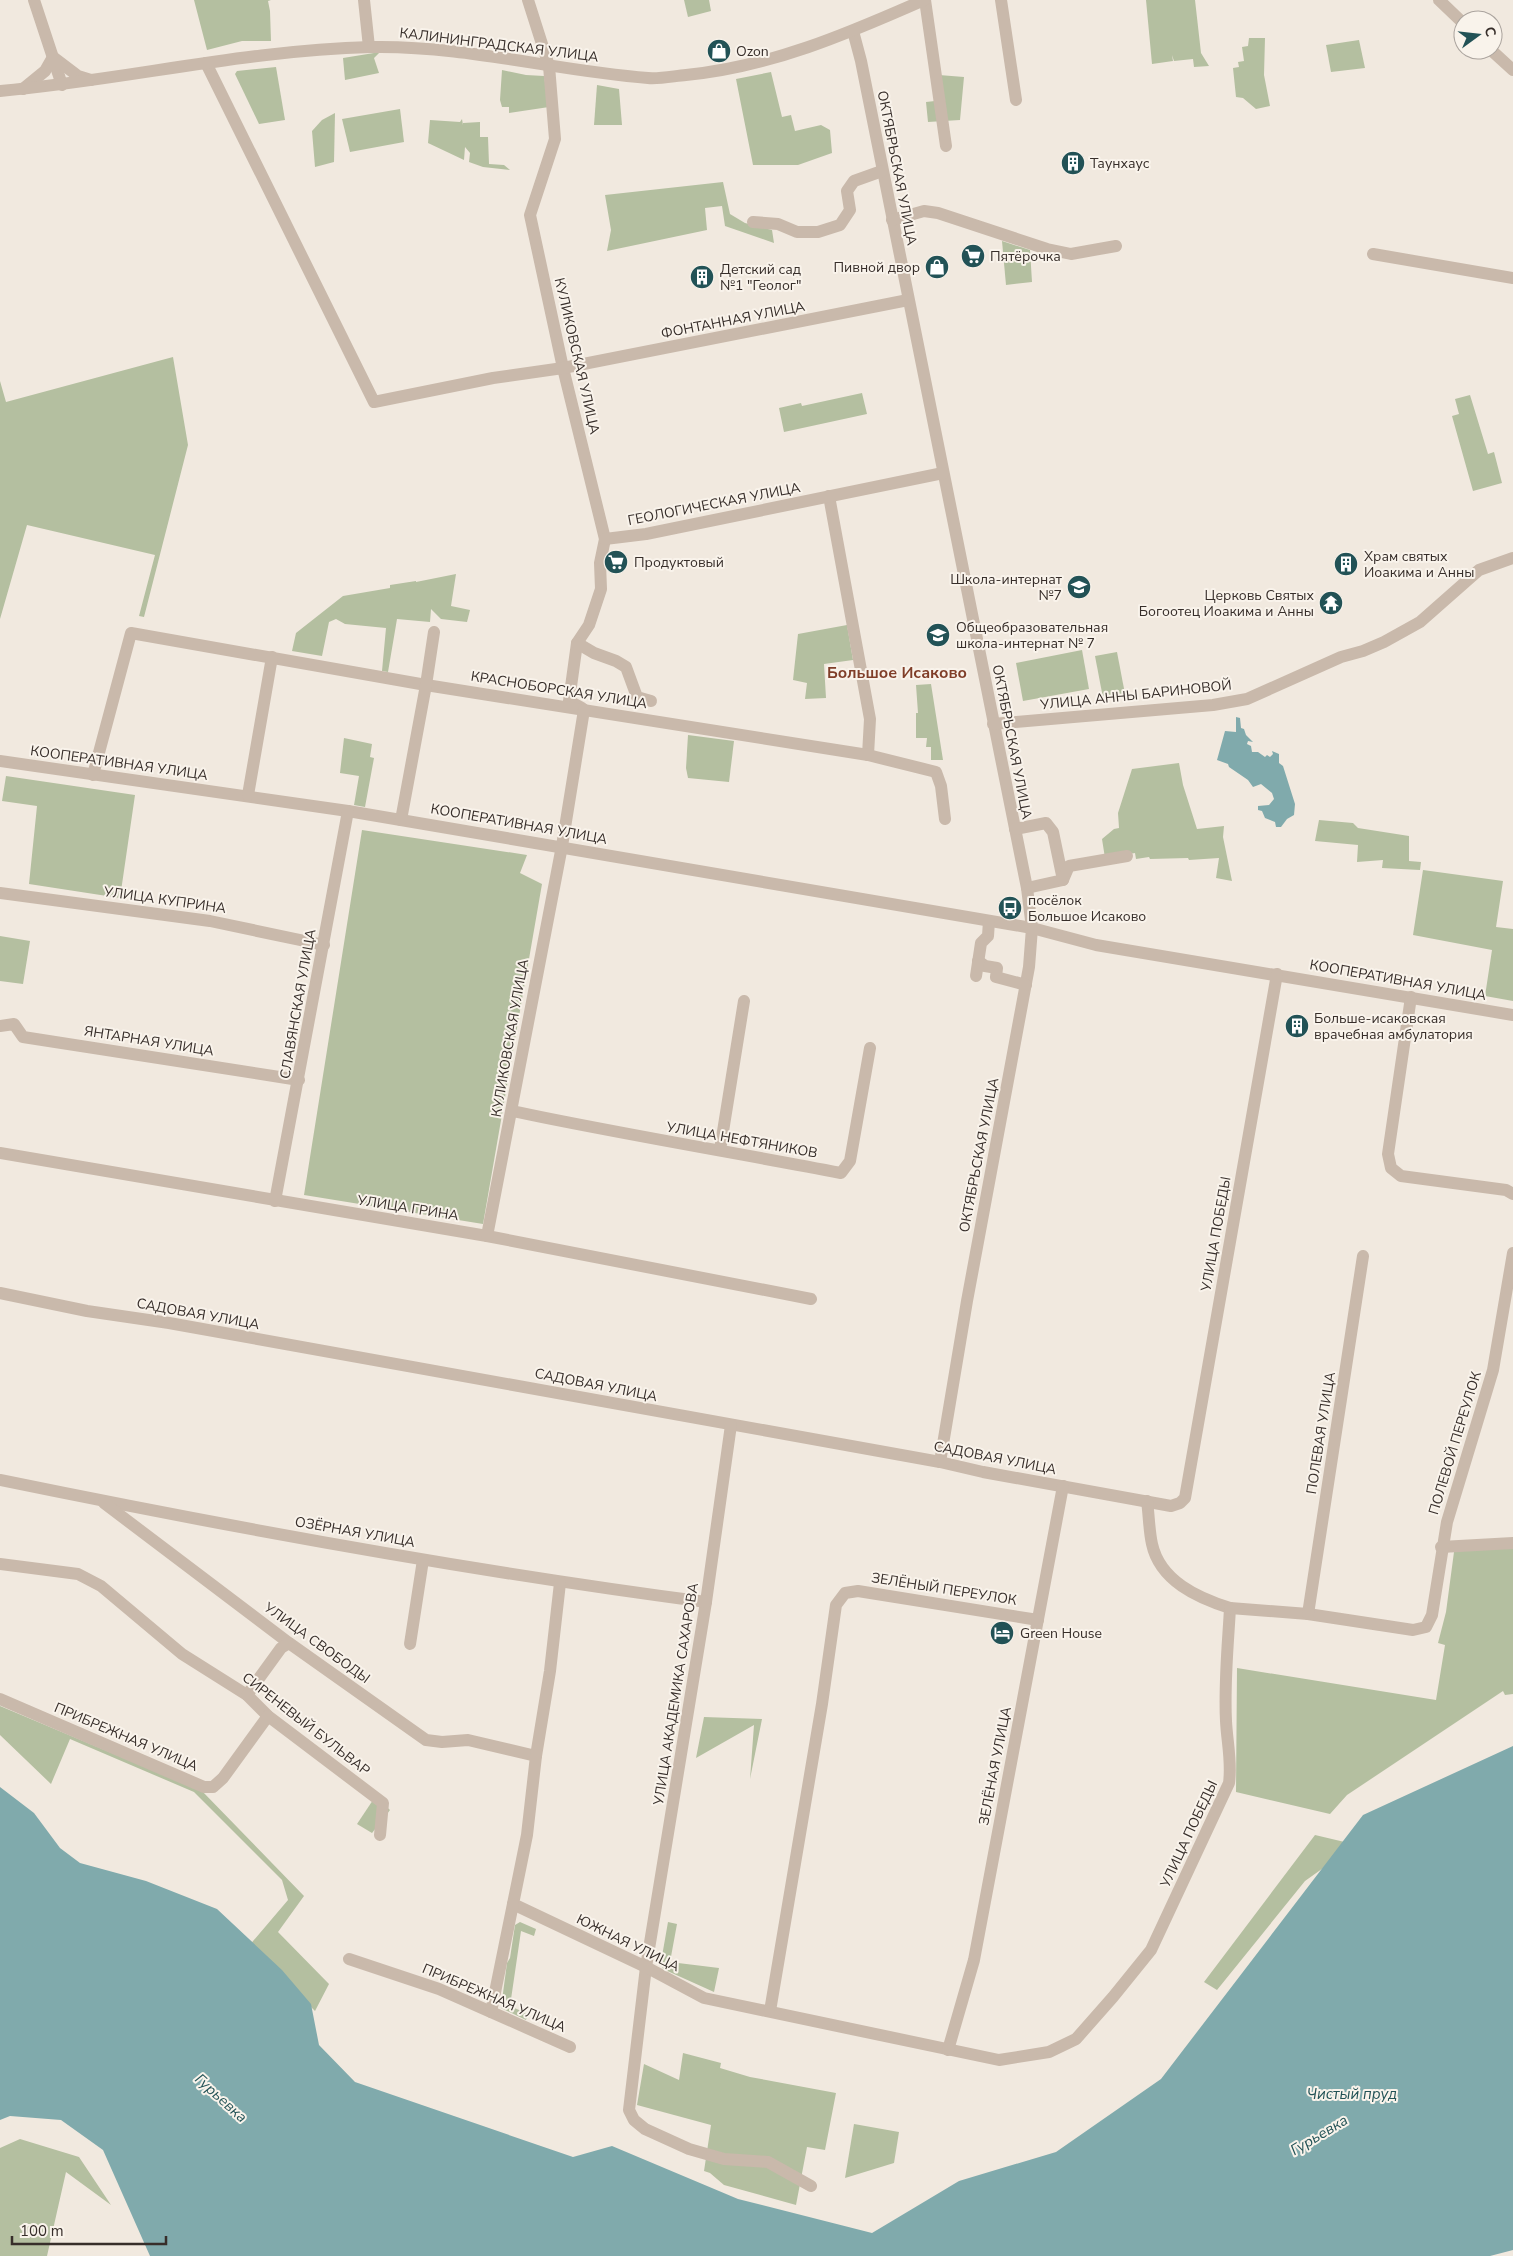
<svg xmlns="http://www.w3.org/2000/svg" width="1513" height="2256" font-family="'Nunito Sans',sans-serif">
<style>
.green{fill:#b4bfa0}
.water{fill:#80aaac}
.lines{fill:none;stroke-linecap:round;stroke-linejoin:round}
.minor{stroke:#c9b9ab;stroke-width:12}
.labels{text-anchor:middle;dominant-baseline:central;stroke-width:4;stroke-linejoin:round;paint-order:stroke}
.street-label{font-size:14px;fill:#372e2a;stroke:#f9f3eb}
.poi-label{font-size:14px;fill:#372e2a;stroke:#f9f3eb;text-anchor:start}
.water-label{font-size:15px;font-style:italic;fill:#225256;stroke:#f9f3eb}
.quarter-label{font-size:16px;font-weight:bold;fill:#803e29;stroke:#f9f3eb}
</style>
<rect width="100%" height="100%" fill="#f1e9df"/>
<g class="green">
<polygon points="194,0 271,0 268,1 270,11 271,41 242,41 207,50"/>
<polygon points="684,0 709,0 711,11 688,17"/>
<polygon points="1146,0 1195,0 1201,53 1209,66 1194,67 1193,59 1174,61 1172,55 1173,61 1152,64"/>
<polygon points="1249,38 1265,38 1264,75 1270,106 1256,109 1243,98 1236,97 1233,68 1239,67 1238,62 1244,61 1242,47 1248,46"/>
<polygon points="1359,40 1365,68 1331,72 1326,45"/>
<polygon points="380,52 374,58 379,73 345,80 343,58"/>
<polygon points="276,67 285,120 259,124 235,74 237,71"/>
<polygon points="502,70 526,75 544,76 549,107 509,113 509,107 502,107 500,100"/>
<polygon points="771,72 782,117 791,115 795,131 821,125 830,130 832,153 798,165 753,165 736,79"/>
<polygon points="939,75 964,77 960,120 928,122 926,102 935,101"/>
<polygon points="597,85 619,89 622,125 594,125"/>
<polygon points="400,109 404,142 350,152 342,119"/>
<polygon points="335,113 334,162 315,167 312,131 322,120"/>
<polygon points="462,119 463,125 463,123 480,122 480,137 488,137 489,164 504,165 510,170 483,167 469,162 470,153 465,147 464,160 428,143 430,120 460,122"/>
<polygon points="723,182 730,214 745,223 772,230 774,243 725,226 722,206 705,208 707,230 607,251 611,230 605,195"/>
<polygon points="1002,241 1030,250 1032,282 1006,285"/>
<polygon points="173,357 188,445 144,617 139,616 155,555 27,525 0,619 0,381 6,402"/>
<polygon points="862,393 867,414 784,432 779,408 801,403 802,406"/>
<polygon points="1470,395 1488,454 1494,452 1502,483 1473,491 1452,416 1459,414 1455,399"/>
<polygon points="456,574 451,606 470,610 467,622 441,619 431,609 430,622 397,619 388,672 382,671 386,628 345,624 336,619 329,622 322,656 292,651 296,633 343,596 390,588 390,585 416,581 416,582"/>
<polygon points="847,625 853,660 824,664 826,698 805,699 807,683 793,680 798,634"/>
<polygon points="1082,650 1089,689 1023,701 1016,663"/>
<polygon points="1117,652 1125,694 1103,698 1095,656"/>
<polygon points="931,684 943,760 931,760 931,747 926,747 927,738 916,738 916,713 918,713 916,685"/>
<polygon points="688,735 734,741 729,782 688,778 686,768"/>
<polygon points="344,738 372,744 370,757 374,758 365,807 354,805 359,776 340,773"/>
<polygon points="1179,763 1183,785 1197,829 1224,826 1223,837 1232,881 1216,878 1219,858 1189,860 1188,858 1150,859 1149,857 1136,859 1135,853 1105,858 1102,839 1114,829 1119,828 1118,813 1132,769"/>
<polygon points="6,776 135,795 120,898 29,884 37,806 2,801"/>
<polygon points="1319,820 1353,823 1358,828 1409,836 1409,861 1421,862 1420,870 1382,868 1383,860 1357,862 1358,845 1315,841"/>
<polygon points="362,830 527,855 520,873 542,884 483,1224 304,1195"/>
<polygon points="1423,870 1503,881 1496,927 1513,929 1513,1001 1485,996 1492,950 1413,935"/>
<polygon points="0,936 30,941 23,984 0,981"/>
<polygon points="1513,1543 1513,1694 1505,1695 1503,1691 1347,1795 1330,1814 1236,1792 1237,1668 1436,1700 1445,1645 1438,1643 1446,1612 1454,1552"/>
<polygon points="0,1706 202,1791 304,1896 278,1932 329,1984 315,2011 277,1973 248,1947 288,1900 282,1880 194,1792 70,1739 51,1784 0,1735"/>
<polygon points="704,1717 762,1719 750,1779 754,1725 696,1758"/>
<polygon points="375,1797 390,1810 372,1833 357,1824"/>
<polygon points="1315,1835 1353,1844 1347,1851 1305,1881 1217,1990 1204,1982"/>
<polygon points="520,1922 536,1929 534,1936 521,1931 510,2006 528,2014 526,2020 501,2008 507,1963 510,1958 515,1925"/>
<polygon points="668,1922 677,1924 670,1962 719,1968 714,1992 663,1969 661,1962"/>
<polygon points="683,2053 721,2063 720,2068 750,2077 836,2093 825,2150 807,2147 796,2205 724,2185 710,2173 704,2171 711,2125 637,2105 644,2064 679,2080"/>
<polygon points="854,2124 899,2132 894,2163 845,2178"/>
<polygon points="20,2139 79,2157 111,2205 66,2172 47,2256 0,2256 0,2148"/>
</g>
<g class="water">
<polygon points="1236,717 1240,718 1241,728 1244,729 1246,735 1253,742 1248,741 1247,744 1251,746 1252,752 1258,752 1265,757 1267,755 1270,757 1273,754 1272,751 1279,754 1279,763 1283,766 1295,804 1294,815 1287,819 1281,827 1276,827 1275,822 1265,818 1262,811 1258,810 1258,806 1269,805 1274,799 1272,793 1261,784 1253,787 1248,780 1229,767 1228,764 1217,760 1225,731 1236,732"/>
<polygon points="1513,1746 1513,2250 1490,2256 150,2256 103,2150 61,2120 10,2116 0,2120 0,1787 34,1813 60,1848 80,1863 146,1881 217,1909 282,1970 311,2004 319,2045 355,2082 573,2157 612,2146 738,2199 872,2233 959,2181 1056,2152 1161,2079 1363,1815"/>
</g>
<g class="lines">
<g class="minor">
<polyline points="34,0 62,85"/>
<polyline points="364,0 369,47"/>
<polyline points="528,0 549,66 555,139 530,215 563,368 605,539 600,563 601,589 589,625 577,643 569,701 582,708"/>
<polyline points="925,0 946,146"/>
<polyline points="1001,0 1016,100"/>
<polyline points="1439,0 1463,23"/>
<polyline points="853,31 861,61 1027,888 1032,928 1029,967 967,1301 940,1462"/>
<polyline points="1491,50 1513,70"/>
<polyline points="206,63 374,402 493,378 563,368 908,300"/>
<polyline points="23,89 45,71 53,57 78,76 91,80"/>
<path d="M 0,91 C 124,80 246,50 371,47 C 464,45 556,71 648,78 C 660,79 674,76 686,75 C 770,67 847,34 924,0"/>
<polyline points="892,220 924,211 938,213 1047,249 1071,254 1116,246"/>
<polyline points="753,222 778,224 797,232 818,232 840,225 850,210 847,191 854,181 882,171"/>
<polyline points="1373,254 1513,278"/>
<polyline points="829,496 870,719 868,755"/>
<polyline points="605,539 646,534 943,473"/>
<polyline points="577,643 594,653 616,661 626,667 637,697 651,701"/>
<polyline points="993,724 1213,705 1247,699 1341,657 1363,651 1384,642 1420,622 1479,570 1513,558"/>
<polyline points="0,761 348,811 1032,928 1096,945 1513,1015"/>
<polyline points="93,775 131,633 426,685 868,755 936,772 941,786 945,819"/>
<polyline points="248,795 272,657"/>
<polyline points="401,820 426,685 434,632"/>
<polyline points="1015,829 1046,823 1053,832 1063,880 1027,888"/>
<polyline points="1063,880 1069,866 1127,856"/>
<polyline points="0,893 210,921 324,945"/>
<polyline points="978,961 985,966 997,968 996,977 1026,985"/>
<polyline points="976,976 981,943 988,936 989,921"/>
<polyline points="1411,997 1388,1154 1391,1168 1401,1176 1506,1190 1513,1194"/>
<polyline points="0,1026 14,1024 23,1037 299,1080"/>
<path d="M 512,1111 C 621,1134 731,1152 841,1173 L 850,1161 L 870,1048"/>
<polyline points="720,1150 744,1001"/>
<polyline points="0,1153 487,1236 811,1299"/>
<polyline points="275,1201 348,811"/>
<polyline points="487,1236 562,846 584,710"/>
<polyline points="0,1293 87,1311 169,1323 940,1462 983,1472 1171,1506 1180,1503 1185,1498 1277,974"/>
<polyline points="731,1425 706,1602 646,1967 629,2110 634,2120 645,2129 689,2149 724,2159 768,2162 811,2186"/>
<path d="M 0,1480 C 234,1528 469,1571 706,1602"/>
<polyline points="104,1503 289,1643 426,1740 442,1742 468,1740 536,1756"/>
<polyline points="1441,1547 1513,1543"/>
<polyline points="0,1564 78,1574 101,1586 182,1654 247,1695 268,1716 383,1803 380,1835"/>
<path d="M 560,1583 L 550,1671 L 536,1756 L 527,1835 L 513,1904 L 646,1967 L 704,1998 L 999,2060 L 1049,2052 L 1076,2039 L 1113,1997 L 1151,1950 L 1229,1783 C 1232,1762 1227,1742 1226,1721 C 1224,1683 1228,1645 1230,1608 C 1198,1598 1160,1581 1152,1544 C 1149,1531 1149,1515 1147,1501"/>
<polyline points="1230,1608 1308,1614 1413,1630 1426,1627 1432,1615 1447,1522 1493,1370 1513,1253"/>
<polyline points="1308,1614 1363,1256"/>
<polyline points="410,1644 423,1560"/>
<polyline points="247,1695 281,1648 289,1643"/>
<polyline points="0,1699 204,1787 213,1787 223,1778 268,1716"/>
<polyline points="349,1959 439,1989 570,2047"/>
<polyline points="770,2011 822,1704 836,1605 845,1593 858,1591 1038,1620"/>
<polyline points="491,2012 513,1904"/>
<polyline points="948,2050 974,1960 1063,1486"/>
</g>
</g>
<defs>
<g id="shop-disc" transform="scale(1.25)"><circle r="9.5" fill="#225256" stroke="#f9f3eb"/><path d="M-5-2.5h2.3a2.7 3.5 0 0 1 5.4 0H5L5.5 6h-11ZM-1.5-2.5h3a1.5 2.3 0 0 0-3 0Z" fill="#fff"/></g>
<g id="building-disc" transform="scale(1.25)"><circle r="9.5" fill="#225256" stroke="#f9f3eb"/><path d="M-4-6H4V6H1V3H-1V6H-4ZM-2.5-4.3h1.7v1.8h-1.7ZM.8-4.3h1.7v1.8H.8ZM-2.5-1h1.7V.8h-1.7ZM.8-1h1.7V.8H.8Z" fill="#fff"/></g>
<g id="supermarket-disc" transform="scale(1.25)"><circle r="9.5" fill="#225256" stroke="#f9f3eb"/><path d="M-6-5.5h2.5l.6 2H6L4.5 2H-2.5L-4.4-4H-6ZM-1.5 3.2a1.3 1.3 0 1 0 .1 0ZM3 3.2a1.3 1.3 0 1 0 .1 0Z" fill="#fff"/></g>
<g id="school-disc" transform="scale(1.25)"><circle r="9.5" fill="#225256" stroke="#f9f3eb"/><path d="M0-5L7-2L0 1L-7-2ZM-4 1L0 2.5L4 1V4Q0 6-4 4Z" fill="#fff"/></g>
<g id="temple-disc" transform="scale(1.25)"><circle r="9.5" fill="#225256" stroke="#f9f3eb"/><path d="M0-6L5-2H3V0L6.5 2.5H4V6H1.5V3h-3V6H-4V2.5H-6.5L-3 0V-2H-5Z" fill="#fff"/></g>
<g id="bus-disc" transform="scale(1.25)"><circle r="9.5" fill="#225256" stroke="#f9f3eb"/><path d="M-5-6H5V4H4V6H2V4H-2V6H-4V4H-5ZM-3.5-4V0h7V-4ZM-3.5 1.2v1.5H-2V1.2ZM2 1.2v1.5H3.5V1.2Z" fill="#fff"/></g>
<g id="hotel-disc" transform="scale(1.25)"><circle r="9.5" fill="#225256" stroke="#f9f3eb"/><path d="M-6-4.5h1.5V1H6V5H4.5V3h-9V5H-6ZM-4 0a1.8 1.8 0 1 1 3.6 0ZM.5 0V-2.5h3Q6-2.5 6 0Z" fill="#fff"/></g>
</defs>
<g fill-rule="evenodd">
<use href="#shop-disc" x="719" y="51"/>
<use href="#building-disc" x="1073" y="163"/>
<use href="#supermarket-disc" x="973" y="256"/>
<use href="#shop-disc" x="937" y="267"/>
<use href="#building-disc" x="702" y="277"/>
<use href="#supermarket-disc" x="616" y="562"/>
<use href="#building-disc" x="1346" y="564"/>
<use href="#school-disc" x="1079" y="587"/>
<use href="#temple-disc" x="1331" y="603"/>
<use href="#school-disc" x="938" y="635"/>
<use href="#bus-disc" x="1010" y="908"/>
<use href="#building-disc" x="1297" y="1026"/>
<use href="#hotel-disc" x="1002" y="1633"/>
</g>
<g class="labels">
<g class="street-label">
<text transform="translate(499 45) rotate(7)">КАЛИНИНГРАДСКАЯ УЛИЦА</text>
<text transform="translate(897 168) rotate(79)">ОКТЯБРЬСКАЯ УЛИЦА</text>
<text transform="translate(733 320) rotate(-11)">ФОНТАННАЯ УЛИЦА</text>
<text transform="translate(577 356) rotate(77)">КУЛИКОВСКАЯ УЛИЦА</text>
<text transform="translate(714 504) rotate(-11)">ГЕОЛОГИЧЕСКАЯ УЛИЦА</text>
<text transform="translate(559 690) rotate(9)">КРАСНОБОРСКАЯ УЛИЦА</text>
<text transform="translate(1136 695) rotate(-6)">УЛИЦА АННЫ БАРИНОВОЙ</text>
<text transform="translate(1012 742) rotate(79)">ОКТЯБРЬСКАЯ УЛИЦА</text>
<text transform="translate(119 763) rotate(8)">КООПЕРАТИВНАЯ УЛИЦА</text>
<text transform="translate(519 824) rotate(10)">КООПЕРАТИВНАЯ УЛИЦА</text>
<text transform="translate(165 900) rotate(8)">УЛИЦА КУПРИНА</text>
<text transform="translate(1398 980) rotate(10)">КООПЕРАТИВНАЯ УЛИЦА</text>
<text transform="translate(298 1004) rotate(-80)">СЛАВЯНСКАЯ УЛИЦА</text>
<text transform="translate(510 1038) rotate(-80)">КУЛИКОВСКАЯ УЛИЦА</text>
<text transform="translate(149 1041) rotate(9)">ЯНТАРНАЯ УЛИЦА</text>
<text transform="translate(742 1140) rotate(10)">УЛИЦА НЕФТЯНИКОВ</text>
<text transform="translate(979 1155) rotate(-79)">ОКТЯБРЬСКАЯ УЛИЦА</text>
<text transform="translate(408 1208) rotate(9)">УЛИЦА ГРИНА</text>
<text transform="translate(1216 1234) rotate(-80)">УЛИЦА ПОБЕДЫ</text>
<text transform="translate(198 1314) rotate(10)">САДОВАЯ УЛИЦА</text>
<text transform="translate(596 1385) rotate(11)">САДОВАЯ УЛИЦА</text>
<text transform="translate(1321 1433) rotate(-81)">ПОЛЕВАЯ УЛИЦА</text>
<text transform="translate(1455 1443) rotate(-73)">ПОЛЕВОЙ ПЕРЕУЛОК</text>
<text transform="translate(995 1458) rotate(11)">САДОВАЯ УЛИЦА</text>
<text transform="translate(355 1532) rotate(10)">ОЗЁРНАЯ УЛИЦА</text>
<text transform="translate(944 1589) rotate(9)">ЗЕЛЁНЫЙ ПЕРЕУЛОК</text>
<text transform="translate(317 1643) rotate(36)">УЛИЦА СВОБОДЫ</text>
<text transform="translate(676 1694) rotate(-81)">УЛИЦА АКАДЕМИКА САХАРОВА</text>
<text transform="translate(306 1724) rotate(38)">СИРЕНЕВЫЙ БУЛЬВАР</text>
<text transform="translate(126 1737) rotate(23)">ПРИБРЕЖНАЯ УЛИЦА</text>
<text transform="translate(995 1766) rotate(-79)">ЗЕЛЁНАЯ УЛИЦА</text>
<text transform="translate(1189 1834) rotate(-65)">УЛИЦА ПОБЕДЫ</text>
<text transform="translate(628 1943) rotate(26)">ЮЖНАЯ УЛИЦА</text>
<text transform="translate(494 1998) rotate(23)">ПРИБРЕЖНАЯ УЛИЦА</text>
</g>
<g class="poi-label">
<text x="736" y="51">Ozon</text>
<text x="1090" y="163">Таунхаус</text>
<text x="990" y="256">Пятёрочка</text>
<text x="920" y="267" text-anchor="end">Пивной двор</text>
<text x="720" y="269">Детский сад<tspan x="720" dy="16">№1 "Геолог"</tspan></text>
<text x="1364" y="556">Храм святых<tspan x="1364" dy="16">Иоакима и Анны</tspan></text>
<text x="634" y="562">Продуктовый</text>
<text x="1062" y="579" text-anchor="end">Школа-интернат<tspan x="1062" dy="16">№7</tspan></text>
<text x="1314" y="595" text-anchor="end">Церковь Святых<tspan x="1314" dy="16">Богоотец Иоакима и Анны</tspan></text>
<text x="956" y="627">Общеобразовательная<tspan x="956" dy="16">школа-интернат № 7</tspan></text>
<text x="1028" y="900">посёлок<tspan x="1028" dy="16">Большое Исаково</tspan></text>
<text x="1314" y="1018">Больше-исаковская<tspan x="1314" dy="16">врачебная амбулатория</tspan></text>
<text x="1020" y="1633">Green House</text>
</g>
<g class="water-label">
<text x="1352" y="2094">Чистый пруд</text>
<text transform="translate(221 2098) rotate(42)">Гурьевка</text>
<text transform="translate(1319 2135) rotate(-31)">Гурьевка</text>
</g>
<g class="quarter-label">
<text x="897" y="673">Большое Исаково</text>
</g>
</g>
<g transform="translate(1478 35) rotate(75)"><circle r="24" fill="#f9f3eb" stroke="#aba49e"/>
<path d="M0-4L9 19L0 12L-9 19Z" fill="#225256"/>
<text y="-8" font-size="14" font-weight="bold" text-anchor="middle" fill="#372e2a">С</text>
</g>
<path d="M12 2236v8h154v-8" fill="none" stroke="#372e2a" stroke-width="2.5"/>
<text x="20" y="2236" font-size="15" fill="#372e2a" stroke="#f9f3eb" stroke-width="4" paint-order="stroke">100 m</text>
</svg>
